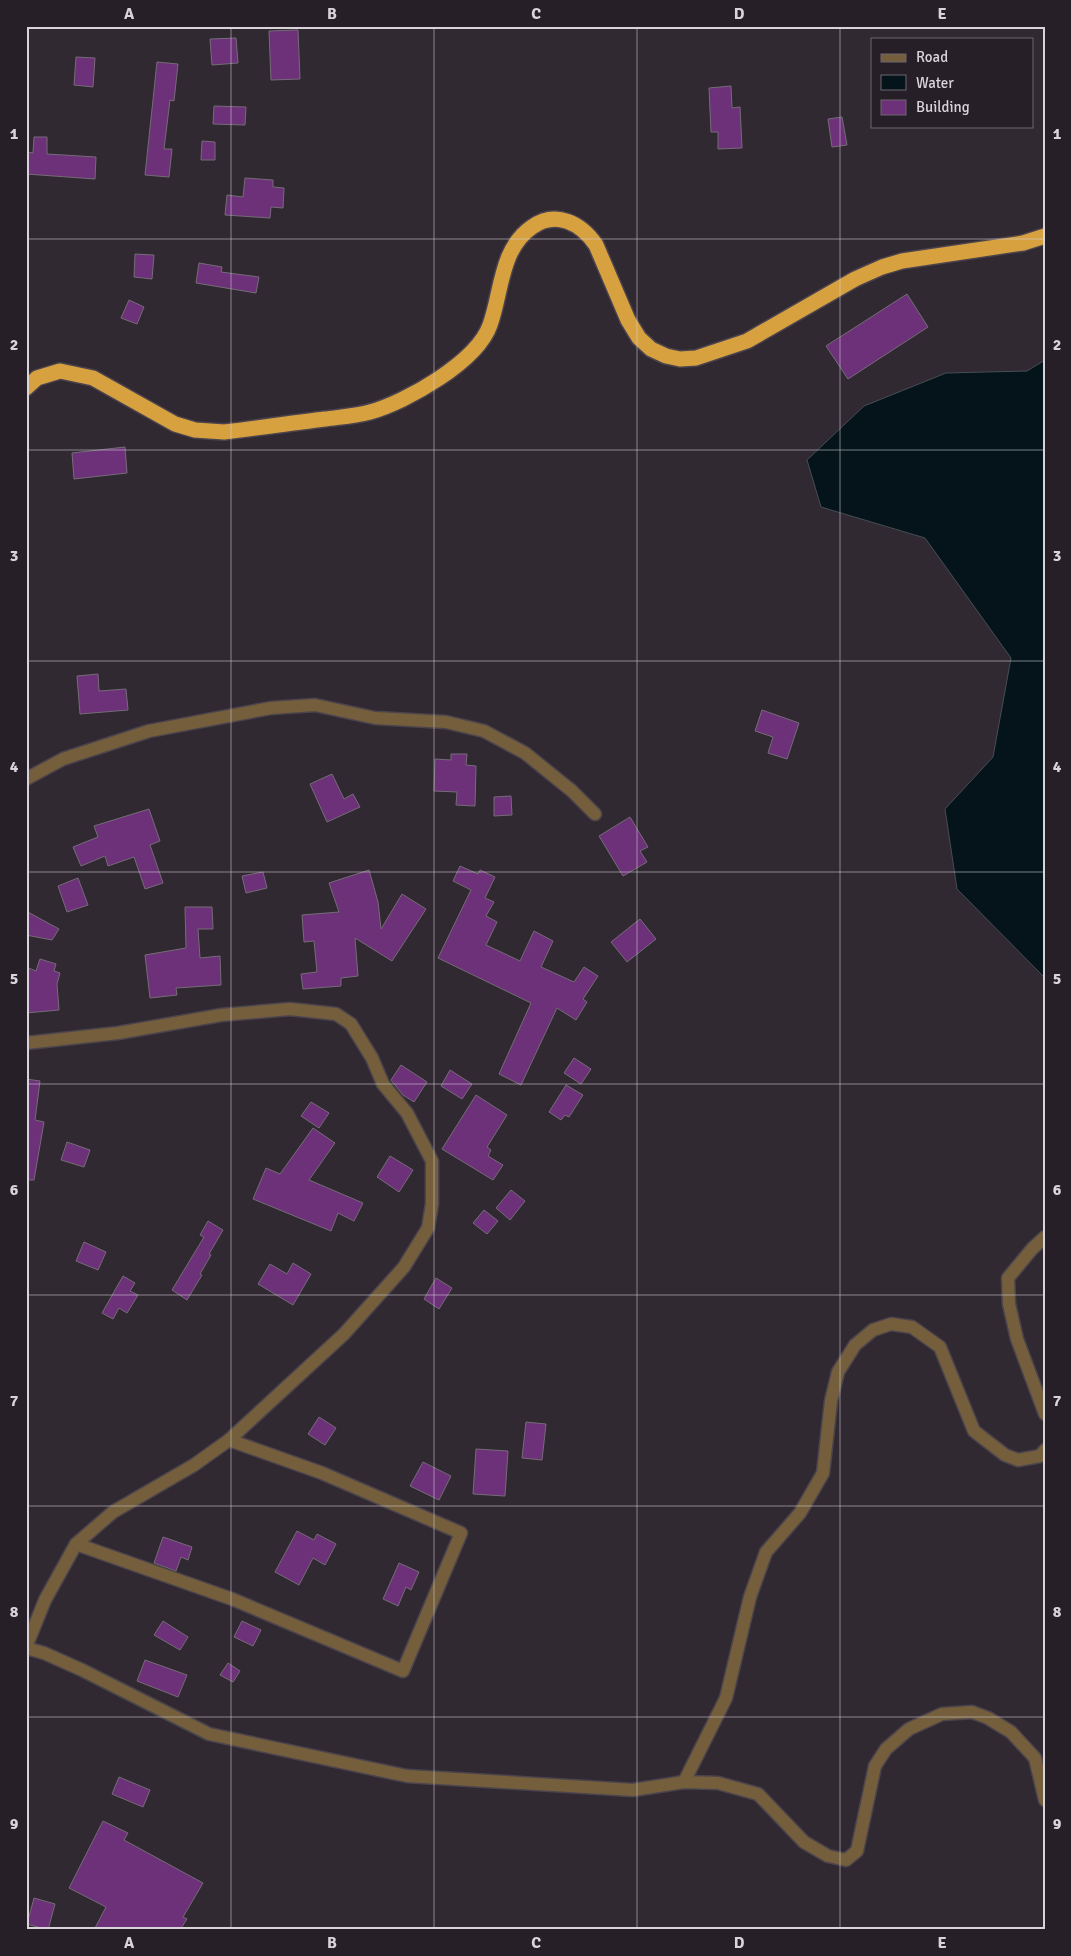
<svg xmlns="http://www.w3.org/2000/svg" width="1071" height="1956" font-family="Signika,sans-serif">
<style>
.water{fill:#05141b;stroke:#454e54}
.building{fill:#6c3178;stroke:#756c77}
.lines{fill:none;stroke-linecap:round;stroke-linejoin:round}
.minor-casing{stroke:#4c444d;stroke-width:15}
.highway-casing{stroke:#4c444d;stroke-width:18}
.minor{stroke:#745e3b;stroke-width:12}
.highway{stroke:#d8a140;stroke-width:15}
.grid{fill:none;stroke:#d9d4da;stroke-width:1;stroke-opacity:0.55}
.neatline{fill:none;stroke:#d9d4da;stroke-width:2}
.grid-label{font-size:16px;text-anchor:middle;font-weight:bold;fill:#d9d4da}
</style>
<rect width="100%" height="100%" fill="#312932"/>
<polygon class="water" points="1045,360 1045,978 957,889 945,809 993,757 1011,658 925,538 821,507 807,460 864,406 946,373 1027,371"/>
<g class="building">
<polygon points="298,30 300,79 271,80 269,31"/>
<polygon points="236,38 238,63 212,65 210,39"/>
<polygon points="76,57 95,58 93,87 74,85"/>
<polygon points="157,62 178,64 174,101 170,100 164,149 172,149 169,177 145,175"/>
<polygon points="731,86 732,108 740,107 742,148 718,149 718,132 711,132 709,88"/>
<polygon points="214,106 246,107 245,125 213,124"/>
<polygon points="842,117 847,145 832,147 828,119"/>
<polygon points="34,137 47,137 47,154 96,157 95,179 26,174 27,152 33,153"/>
<polygon points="202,141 215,142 215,160 201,160"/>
<polygon points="245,178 273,180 273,187 284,188 283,208 271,207 270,218 225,215 227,195 243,197"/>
<polygon points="135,254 154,255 152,279 134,277"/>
<polygon points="199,263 222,267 221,272 259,277 256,293 196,283"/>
<polygon points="907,294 928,327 848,379 826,346"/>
<polygon points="129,300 144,307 137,324 121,318"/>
<polygon points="125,447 127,473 74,479 72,453"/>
<polygon points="98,674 99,691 126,689 128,710 80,714 77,676"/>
<polygon points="762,710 799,723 787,759 768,753 773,737 755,731"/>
<polygon points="451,754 467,754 466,765 476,766 475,806 456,805 457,792 434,791 435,759 451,760"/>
<polygon points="332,774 344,799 353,794 360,807 327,822 310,784"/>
<polygon points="511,796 512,815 494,816 494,797"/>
<polygon points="149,809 160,841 150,845 163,883 145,889 134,857 108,866 105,856 81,866 73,847 98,837 94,826"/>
<polygon points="630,817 648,847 640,851 647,862 623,876 599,836"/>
<polygon points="460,866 478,874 480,870 495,877 485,898 494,902 486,916 497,922 486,945 520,961 534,931 553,941 541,967 574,982 584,967 598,976 583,999 587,1002 576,1020 557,1008 521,1085 499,1074 531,1003 438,958 471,890 453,881"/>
<polygon points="369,870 378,902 381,929 402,894 426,909 392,961 355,938 358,976 341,978 341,986 303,989 301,974 317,972 314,941 304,942 302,915 339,912 329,883"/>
<polygon points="263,872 267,888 246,893 242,876"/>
<polygon points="78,878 88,905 67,912 58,886"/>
<polygon points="185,907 212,907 213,929 198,929 200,958 220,956 221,985 176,988 177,995 150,998 145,955 186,948"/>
<polygon points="26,911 59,929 52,940 26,935"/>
<polygon points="640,919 656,939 627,962 611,942"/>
<polygon points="40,959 56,964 54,971 60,973 57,984 59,1010 26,1013 26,967 36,971"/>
<polygon points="574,1058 591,1069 581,1084 564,1073"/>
<polygon points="401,1065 427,1082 414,1102 403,1095 391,1080"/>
<polygon points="450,1070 472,1084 462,1099 441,1086"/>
<polygon points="26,1079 40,1081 35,1120 44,1122 34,1180 26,1180"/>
<polygon points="566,1085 583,1095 569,1117 565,1115 561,1120 549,1112"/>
<polygon points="476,1095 507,1115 487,1147 491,1150 488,1156 503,1165 493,1180 442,1149"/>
<polygon points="311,1102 329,1113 319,1128 301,1116"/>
<polygon points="313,1128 335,1143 309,1180 363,1203 354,1221 338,1213 331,1231 253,1199 266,1168 280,1174"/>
<polygon points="67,1142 90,1150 84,1167 61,1160"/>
<polygon points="390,1156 413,1170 399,1192 377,1177"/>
<polygon points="511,1190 525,1201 510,1220 496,1208"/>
<polygon points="484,1210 498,1221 487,1234 473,1223"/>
<polygon points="208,1221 223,1230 209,1254 211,1255 200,1274 202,1275 187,1300 172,1290 204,1237 200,1235"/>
<polygon points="84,1242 106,1252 98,1270 76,1261"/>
<polygon points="293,1263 311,1274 293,1305 258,1284 270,1264 287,1274"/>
<polygon points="123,1276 135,1283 130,1291 138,1295 127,1313 119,1308 113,1319 102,1313"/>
<polygon points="436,1278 452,1288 439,1309 424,1299"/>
<polygon points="319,1417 336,1428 325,1445 308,1434"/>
<polygon points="526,1422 546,1424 542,1460 522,1458"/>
<polygon points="476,1449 508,1451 505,1496 473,1494"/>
<polygon points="423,1462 451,1476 439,1500 410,1486"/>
<polygon points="297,1531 314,1540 317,1534 336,1544 325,1565 313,1558 299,1585 275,1572"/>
<polygon points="163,1537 192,1547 188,1560 181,1557 176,1571 154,1563"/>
<polygon points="399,1563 419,1572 411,1590 406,1587 398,1606 383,1599"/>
<polygon points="163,1621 188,1637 180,1650 154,1635"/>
<polygon points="242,1621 261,1630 253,1646 234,1637"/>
<polygon points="145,1660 187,1675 178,1697 137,1681"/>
<polygon points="228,1663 240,1671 233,1682 220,1675"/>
<polygon points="119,1777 150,1790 143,1807 112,1794"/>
<polygon points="103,1821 128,1833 124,1840 203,1883 183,1917 187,1919 180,1930 94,1930 106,1907 69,1888"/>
<polygon points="34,1898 55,1904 48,1930 27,1924"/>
</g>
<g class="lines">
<g class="minor-casing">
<g id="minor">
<polyline points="26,779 63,759 149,731 271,708 315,705 375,718 446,722 484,731 525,753 572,791 595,814"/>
<polyline points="26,1043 118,1033 221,1015 290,1009 336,1014 351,1024 372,1058 383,1084 407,1113 432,1161 432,1204 428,1228 404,1267 344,1334 229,1440 194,1465 113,1512 76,1544 45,1600 26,1647"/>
<polyline points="1045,1237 1032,1249 1008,1278 1009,1304 1017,1339 1045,1414"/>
<polyline points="76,1544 232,1599 403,1671 461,1533 322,1473 229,1440"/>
<polyline points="26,1648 44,1653 82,1670 209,1734 407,1776 633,1790 684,1782 718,1783 758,1794 804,1842 828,1856 846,1860 857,1851 875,1766 886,1749 909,1729 942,1714 972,1712 988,1718 1011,1732 1035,1758 1045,1800"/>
<polyline points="684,1782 726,1698 750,1597 766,1552 800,1513 823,1473 831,1401 838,1372 855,1345 873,1330 891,1324 912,1327 940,1347 974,1431 1005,1455 1018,1460 1040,1456 1045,1450"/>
</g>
</g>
<g class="highway-casing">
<path id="highway" d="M 26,388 L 37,378 L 60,371 L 93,378 L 175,424 L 195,430 L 224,432 C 258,428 292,423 325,419 C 340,417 356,416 370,412 C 406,402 477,362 490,325 C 502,292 500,249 532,227 C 556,210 581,223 596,245 L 628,320 L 639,338 L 651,349 L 666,356 L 680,359 L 696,358 L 747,341 L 855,279 L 882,267 L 902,261 L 1023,243 L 1045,236"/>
</g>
<use href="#minor" class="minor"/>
<use href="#highway" class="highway"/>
</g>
<path class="grid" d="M 231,26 L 231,1930M 434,26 L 434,1930M 637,26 L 637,1930M 840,26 L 840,1930M 26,239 L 1045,239M 26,450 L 1045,450M 26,661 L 1045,661M 26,872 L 1045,872M 26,1084 L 1045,1084M 26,1295 L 1045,1295M 26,1506 L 1045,1506M 26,1717 L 1045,1717"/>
<rect width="1071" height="1956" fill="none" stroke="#271f28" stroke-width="55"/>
<rect x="871" y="38" width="162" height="90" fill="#271f28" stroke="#6e676f"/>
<rect x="881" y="54" width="25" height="8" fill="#745e3b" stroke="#6e676f"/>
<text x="916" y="62" font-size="15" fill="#d9d4da">Road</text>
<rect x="881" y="75" width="25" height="15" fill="#05141b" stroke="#6e676f"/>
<text x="916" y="88" font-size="15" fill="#d9d4da">Water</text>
<rect x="881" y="100" width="25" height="15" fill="#6c3178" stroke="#6e676f"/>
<text x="916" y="112" font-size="15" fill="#d9d4da">Building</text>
<rect x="28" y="28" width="1016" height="1900" class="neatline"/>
<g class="grid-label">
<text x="129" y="19">A</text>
<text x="332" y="19">B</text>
<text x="536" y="19">C</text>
<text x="739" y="19">D</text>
<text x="942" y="19">E</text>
<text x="14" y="139">1</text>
<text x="1057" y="139">1</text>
<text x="14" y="350">2</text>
<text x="1057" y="350">2</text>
<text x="14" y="561">3</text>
<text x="1057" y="561">3</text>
<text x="14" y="772">4</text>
<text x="1057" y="772">4</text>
<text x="14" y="984">5</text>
<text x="1057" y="984">5</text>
<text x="14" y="1195">6</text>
<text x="1057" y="1195">6</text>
<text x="14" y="1406">7</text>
<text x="1057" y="1406">7</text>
<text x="14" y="1617">8</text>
<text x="1057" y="1617">8</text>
<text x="14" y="1829">9</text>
<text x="1057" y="1829">9</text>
<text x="129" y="1948">A</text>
<text x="332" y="1948">B</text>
<text x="536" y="1948">C</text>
<text x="739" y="1948">D</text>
<text x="942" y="1948">E</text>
</g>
</svg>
